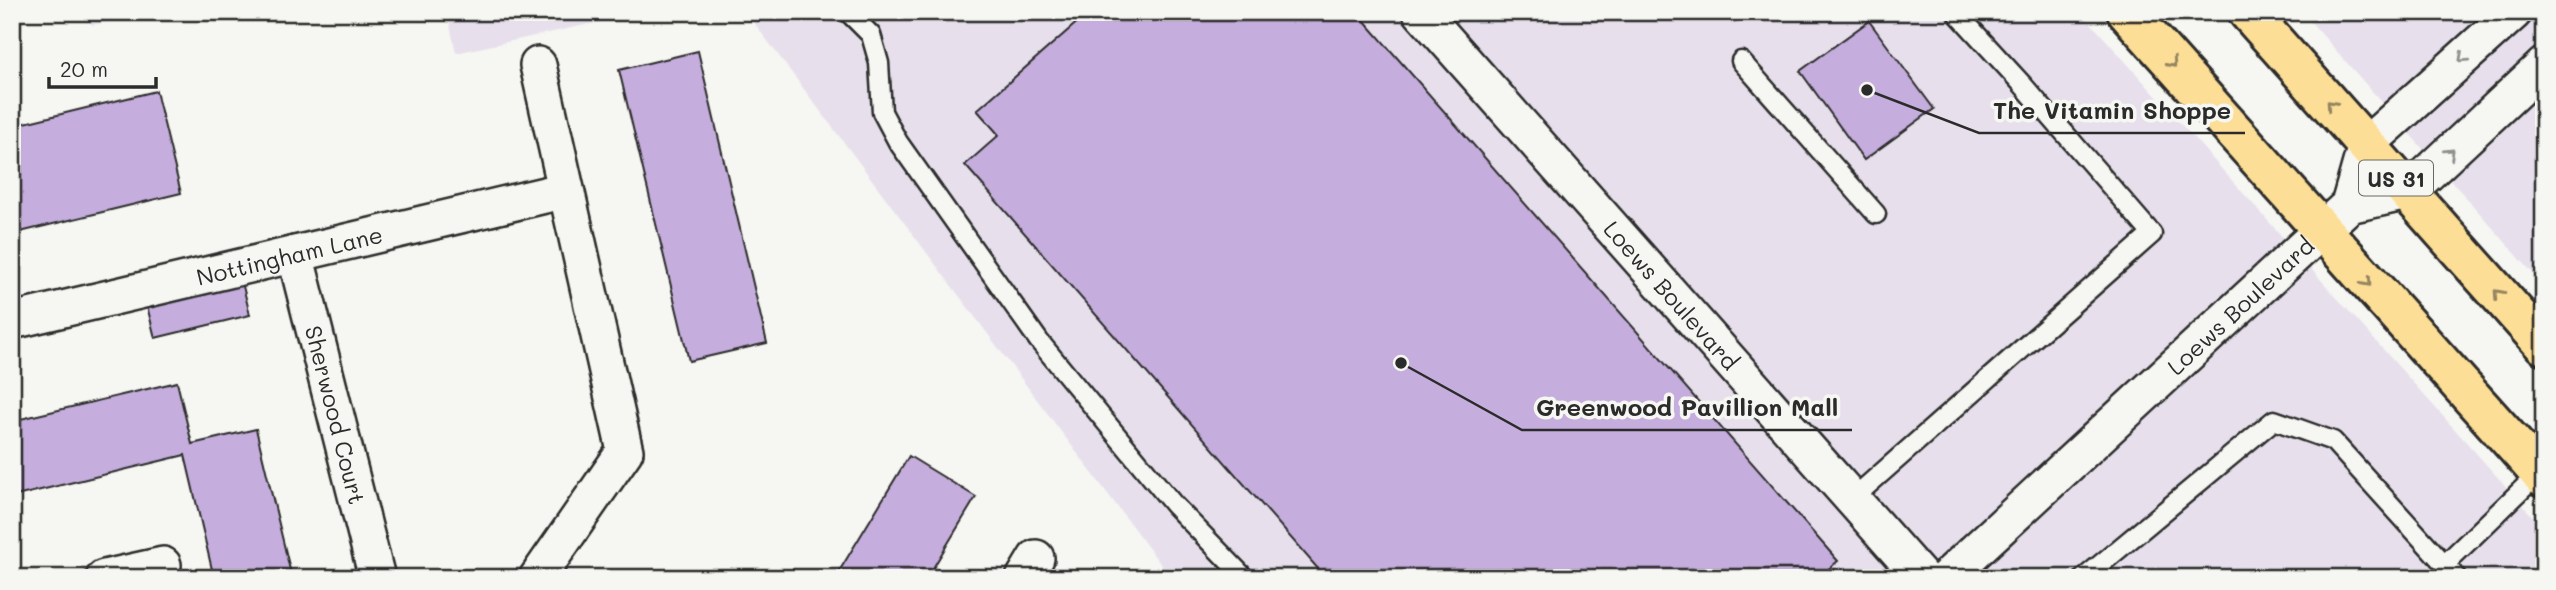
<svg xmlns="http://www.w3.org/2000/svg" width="2556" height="590" font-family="Mali,sans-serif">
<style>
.built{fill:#e7e0ec}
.building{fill:#c5aedd;stroke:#2b2b2b;stroke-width:2}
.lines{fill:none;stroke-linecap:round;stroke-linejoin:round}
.service-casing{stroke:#2b2b2b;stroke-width:23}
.minor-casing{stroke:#2b2b2b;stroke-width:40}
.primary-casing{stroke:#2b2b2b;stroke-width:44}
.service{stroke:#f6f6f2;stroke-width:18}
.minor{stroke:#f6f6f2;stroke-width:35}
.primary{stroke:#fdde96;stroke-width:38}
.oneway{stroke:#90908e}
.oneway2{stroke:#948460}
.labels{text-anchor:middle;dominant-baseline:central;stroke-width:7;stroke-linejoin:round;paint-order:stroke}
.shield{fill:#f6f6f2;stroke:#686867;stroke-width:2}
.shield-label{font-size:21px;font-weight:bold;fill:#2b2b2b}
.street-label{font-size:23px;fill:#2b2b2b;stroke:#f6f6f2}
.leader{fill:none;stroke:#2b2b2b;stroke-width:2.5}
.callout-dot{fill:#2b2b2b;stroke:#f6f6f2;stroke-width:2.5}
.callout-label{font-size:24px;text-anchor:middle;font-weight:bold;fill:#2b2b2b;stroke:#f6f6f2;stroke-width:7;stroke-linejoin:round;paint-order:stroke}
</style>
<rect width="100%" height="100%" fill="#f6f6f2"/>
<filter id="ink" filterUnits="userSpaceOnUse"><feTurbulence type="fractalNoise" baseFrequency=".0143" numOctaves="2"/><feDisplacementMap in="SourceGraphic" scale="14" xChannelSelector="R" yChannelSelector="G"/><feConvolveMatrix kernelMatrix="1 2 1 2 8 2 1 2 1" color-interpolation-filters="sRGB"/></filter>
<g filter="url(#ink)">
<g class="built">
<polygon points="89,12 154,12 92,25"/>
<polygon points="447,12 645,12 456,53"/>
<polygon points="746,12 2081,12 2544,529 2544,578 1171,578"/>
<polygon points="2302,12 2544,12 2544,286"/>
</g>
<g class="building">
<polygon points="1089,12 1357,12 1838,561 1818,578 1326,578 965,165 999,135 977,110"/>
<polygon points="1869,21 1934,109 1864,160 1800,71"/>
<polygon points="698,51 767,343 689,361 619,70"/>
<polygon points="156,91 181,193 12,234 12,126"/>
<polygon points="242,282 250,315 155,338 147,306"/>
<polygon points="177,382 192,444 256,429 292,578 214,578 185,455 12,497 12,421"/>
<polygon points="909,456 976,497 927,578 835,578"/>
</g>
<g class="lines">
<g class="service-casing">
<g id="service">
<polyline points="848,12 871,35 879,63 882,112 898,142 1039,341 1174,505 1245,578"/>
<polyline points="1741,61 1876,214"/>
<polyline points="1852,499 2152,234 2022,84 1956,12"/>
<polyline points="2445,564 2539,473"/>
<polyline points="2084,578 2274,420 2333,441 2457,578"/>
</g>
</g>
<g class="minor-casing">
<g id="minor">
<path id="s1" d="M 1421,12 L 1922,578"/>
<polyline points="2349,205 2366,145 2514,12"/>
<polyline points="2349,205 2408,192 2544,65"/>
<path id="s2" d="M 295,254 L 377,578"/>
<path id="s3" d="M 12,321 L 566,190"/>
<polyline points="104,578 163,565"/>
<polyline points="537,578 625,451 538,65"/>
<polyline points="1024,578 1036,558"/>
<path id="s4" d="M 1946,578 L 2349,205"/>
</g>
</g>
<g class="primary-casing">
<g id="primary">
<polyline points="2127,12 2544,478"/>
<polyline points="2248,12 2544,345"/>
</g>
</g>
<use href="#service" class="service"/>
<use href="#minor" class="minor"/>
<use href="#primary" class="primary"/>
</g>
<defs><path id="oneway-chevron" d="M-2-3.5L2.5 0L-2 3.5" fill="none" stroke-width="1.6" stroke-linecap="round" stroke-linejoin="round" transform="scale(1.75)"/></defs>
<g class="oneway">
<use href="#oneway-chevron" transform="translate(2463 58) rotate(138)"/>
<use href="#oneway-chevron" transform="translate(2450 153) rotate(-43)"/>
</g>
<g class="oneway2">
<use href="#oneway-chevron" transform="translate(2172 63) rotate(48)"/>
<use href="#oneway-chevron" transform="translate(2331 105) rotate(-132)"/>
<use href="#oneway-chevron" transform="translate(2367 282) rotate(48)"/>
<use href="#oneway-chevron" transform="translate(2498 294) rotate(-132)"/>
</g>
</g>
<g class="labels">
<rect class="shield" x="2359" y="160.5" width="74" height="35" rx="5"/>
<g class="shield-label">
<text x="2396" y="178">US 31</text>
</g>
<g class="street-label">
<text stroke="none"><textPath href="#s3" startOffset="285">Nottingham Lane</textPath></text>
<text stroke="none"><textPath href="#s1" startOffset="378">Loews Boulevard</textPath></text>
<text stroke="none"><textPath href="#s4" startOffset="401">Loews Boulevard</textPath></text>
<text stroke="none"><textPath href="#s2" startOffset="166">Sherwood Court</textPath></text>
</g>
</g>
<path class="leader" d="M1867 90L1979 133H2245M1401 363L1522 430H1852"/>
<g class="callout-dot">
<circle cx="1867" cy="90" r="7"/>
<circle cx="1401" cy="363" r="7"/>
</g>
<g class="callout-label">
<text x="2112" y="119">The Vitamin Shoppe</text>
<text x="1687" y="416">Greenwood Pavillion Mall</text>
</g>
<rect width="2556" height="590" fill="none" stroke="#f6f6f2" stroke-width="42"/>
<rect x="21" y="21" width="2514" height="548" fill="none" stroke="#2b2b2b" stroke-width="2.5" filter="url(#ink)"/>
<path d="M49 77v10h107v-10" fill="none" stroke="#2b2b2b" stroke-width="3.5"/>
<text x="60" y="77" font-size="21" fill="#2b2b2b" stroke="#f6f6f2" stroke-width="5" paint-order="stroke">20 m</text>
</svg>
